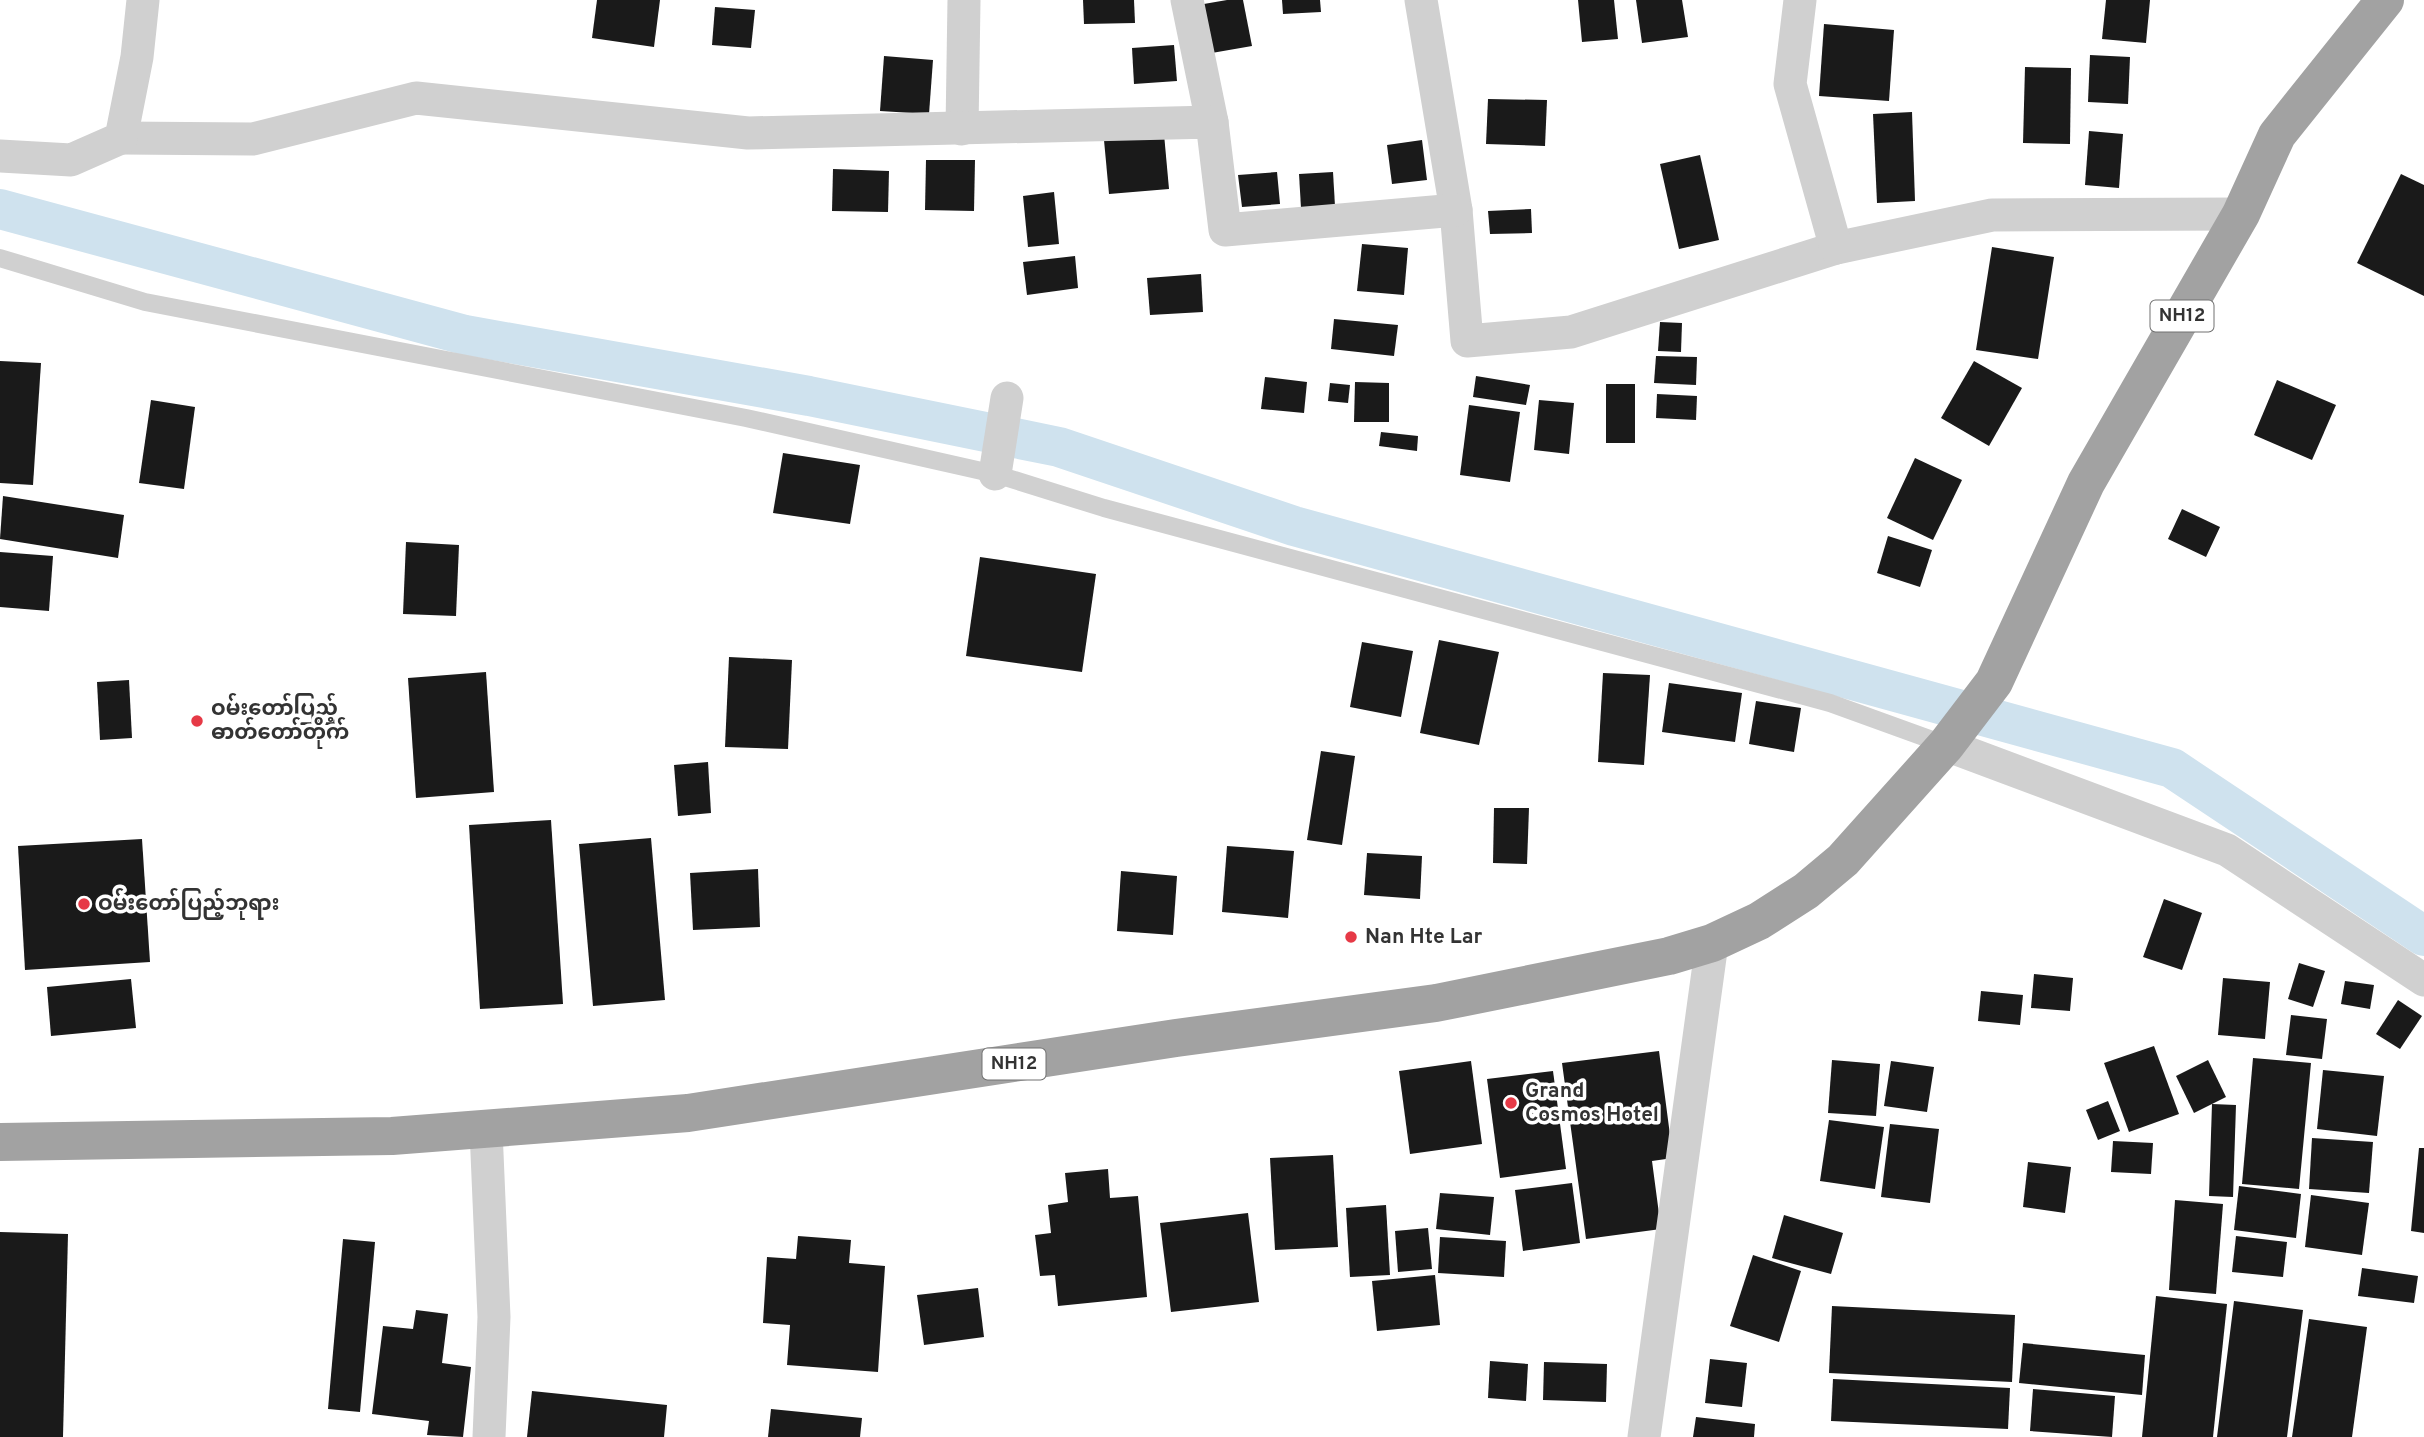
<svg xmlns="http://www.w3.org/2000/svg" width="2424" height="1437" font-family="Overpass,'Noto Sans Myanmar',sans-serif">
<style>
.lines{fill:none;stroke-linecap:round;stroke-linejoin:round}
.canal{stroke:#cfe2ee;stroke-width:40}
.building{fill:#1a1a1a}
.service{stroke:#d0d0d0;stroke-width:18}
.minor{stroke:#d0d0d0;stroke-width:33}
.trunk{stroke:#a2a2a2;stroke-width:38}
.poi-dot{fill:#e63946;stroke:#fff;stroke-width:2.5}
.labels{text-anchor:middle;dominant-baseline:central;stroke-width:7;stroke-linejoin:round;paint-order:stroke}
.shield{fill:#fff;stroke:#707070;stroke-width:2}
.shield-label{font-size:19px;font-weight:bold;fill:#333}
.poi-label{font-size:21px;font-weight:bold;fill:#333;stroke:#fff;text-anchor:start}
</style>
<rect width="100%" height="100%" fill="#fff"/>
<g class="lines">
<polyline class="canal" points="0,209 465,335 809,396 1059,447 1294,526 2172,768 2424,936"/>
</g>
<g class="building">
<polygon points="597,0 660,0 654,47 592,38"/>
<polygon points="1083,0 1134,0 1135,23 1084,24"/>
<polygon points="1227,0 1243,0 1252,46 1206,54 1198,5"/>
<polygon points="1282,0 1320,0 1321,12 1283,14"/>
<polygon points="1578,0 1614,0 1618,39 1582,42"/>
<polygon points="1636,0 1682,0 1688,37 1642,43"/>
<polygon points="2106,0 2150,0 2146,43 2102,39"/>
<polygon points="715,7 755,10 751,48 712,45"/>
<polygon points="1824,24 1894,30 1889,101 1819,96"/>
<polygon points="1174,45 1177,81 1134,84 1132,48"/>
<polygon points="2090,55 2130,57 2128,104 2088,102"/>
<polygon points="884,56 933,60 929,114 880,111"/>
<polygon points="2025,67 2071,68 2070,144 2023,143"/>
<polygon points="1488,99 1547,100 1545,146 1486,144"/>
<polygon points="1912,112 1915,201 1877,203 1873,114"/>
<polygon points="2089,131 2123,134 2119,188 2085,185"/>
<polygon points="1164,134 1169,189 1109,194 1104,140"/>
<polygon points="1422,140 1427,180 1392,184 1387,145"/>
<polygon points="1700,155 1719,240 1679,249 1660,164"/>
<polygon points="926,160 975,160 974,211 925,210"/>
<polygon points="833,169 889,171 888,212 832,211"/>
<polygon points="1277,172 1280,204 1242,207 1238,175"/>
<polygon points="1333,172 1335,206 1301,208 1299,174"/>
<polygon points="2401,174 2424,185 2424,296 2357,263"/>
<polygon points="1054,192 1059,244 1028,247 1023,196"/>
<polygon points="1531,209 1532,233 1490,234 1488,211"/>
<polygon points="1362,244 1408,248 1404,295 1357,291"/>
<polygon points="1992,247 2054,257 2038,359 1976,350"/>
<polygon points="1075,256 1078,288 1027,295 1023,262"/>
<polygon points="1201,274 1203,312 1150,315 1147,278"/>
<polygon points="1334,319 1398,325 1394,356 1331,349"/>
<polygon points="1660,322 1682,323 1681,352 1658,351"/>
<polygon points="1656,356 1697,357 1696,385 1654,383"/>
<polygon points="0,361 41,363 33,485 0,483"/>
<polygon points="1974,361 2022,388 1989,446 1941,418"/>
<polygon points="1476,376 1530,385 1526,405 1473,397"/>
<polygon points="1265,377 1307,382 1304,413 1261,409"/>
<polygon points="2277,380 2336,405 2312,460 2254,435"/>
<polygon points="1355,382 1389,383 1389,422 1354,422"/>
<polygon points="1330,383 1350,385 1348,403 1328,401"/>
<rect x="1606" y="384" width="29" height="59"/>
<polygon points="1657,394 1697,396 1696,420 1656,418"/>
<polygon points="151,400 195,407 184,489 139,483"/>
<polygon points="1539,400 1574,403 1569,454 1534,450"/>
<polygon points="1469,405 1520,412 1510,482 1460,475"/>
<polygon points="1381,432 1418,436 1417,451 1379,446"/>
<polygon points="783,453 860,465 850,524 773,513"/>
<polygon points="1915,458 1962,480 1933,540 1887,518"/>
<polygon points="3,496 124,515 118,558 0,539"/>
<polygon points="2182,509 2220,527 2206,557 2168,539"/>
<polygon points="1888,536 1932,550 1920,587 1877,573"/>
<polygon points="406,542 459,545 456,616 403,614"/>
<polygon points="0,552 53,556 49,611 0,607"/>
<polygon points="980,557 1096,574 1082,672 966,656"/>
<polygon points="1439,640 1499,652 1479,745 1420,733"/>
<polygon points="1362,642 1413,651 1401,717 1350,707"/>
<polygon points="729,657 792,660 788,749 725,747"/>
<polygon points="486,672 494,792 416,798 408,678"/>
<polygon points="1603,673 1650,675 1644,765 1598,762"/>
<polygon points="129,680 132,738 100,740 97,682"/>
<polygon points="1669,683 1742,693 1735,742 1662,732"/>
<polygon points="1756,701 1801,708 1794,752 1749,744"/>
<polygon points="1321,751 1355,756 1342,845 1307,840"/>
<polygon points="708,762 711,813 678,816 674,765"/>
<polygon points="1494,808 1529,808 1527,864 1493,863"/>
<polygon points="551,820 563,1004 480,1009 469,825"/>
<polygon points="651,838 665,1000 593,1006 579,844"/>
<polygon points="142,839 150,962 25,970 18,846"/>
<polygon points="1227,846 1294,851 1288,918 1222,912"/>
<polygon points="1367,853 1422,856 1420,899 1364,895"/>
<polygon points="758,869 760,927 693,930 690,873"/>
<polygon points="1121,871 1177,876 1173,935 1117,931"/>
<polygon points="2164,899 2202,913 2182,970 2143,957"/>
<polygon points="2299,963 2325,971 2313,1007 2288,999"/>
<polygon points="2034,974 2073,978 2070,1011 2031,1008"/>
<polygon points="2223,978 2270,982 2265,1039 2218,1035"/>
<polygon points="131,979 136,1028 51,1036 47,987"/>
<polygon points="2345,981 2374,985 2370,1009 2341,1004"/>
<polygon points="1981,991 2023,995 2020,1025 1978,1021"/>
<polygon points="2398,1000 2422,1016 2400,1049 2376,1034"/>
<polygon points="2291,1015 2327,1019 2322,1059 2286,1055"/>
<polygon points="2154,1046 2179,1114 2129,1132 2104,1063"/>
<polygon points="1659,1051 1673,1158 1652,1161 1661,1229 1586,1239 1562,1063"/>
<polygon points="2253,1058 2311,1063 2299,1189 2242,1184"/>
<polygon points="1832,1060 1880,1064 1876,1116 1828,1113"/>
<polygon points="2208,1060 2226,1097 2194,1113 2176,1076"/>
<polygon points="1471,1061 1482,1144 1410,1154 1399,1071"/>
<polygon points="1891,1061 1934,1067 1927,1112 1884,1106"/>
<polygon points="2323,1070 2384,1076 2377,1136 2317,1129"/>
<polygon points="1553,1071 1566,1169 1500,1178 1487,1079"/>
<polygon points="2108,1101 2120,1131 2098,1140 2086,1110"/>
<polygon points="2212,1104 2236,1105 2233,1197 2209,1196"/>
<polygon points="1829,1120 1884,1127 1875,1189 1820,1181"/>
<polygon points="1890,1124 1939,1129 1930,1203 1881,1197"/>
<polygon points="2312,1138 2373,1142 2369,1193 2309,1189"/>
<polygon points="2113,1141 2153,1143 2151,1174 2111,1172"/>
<polygon points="2419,1148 2424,1148 2424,1233 2411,1231"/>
<polygon points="1333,1155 1338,1247 1275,1250 1270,1158"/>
<polygon points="2028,1162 2071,1167 2065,1213 2023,1207"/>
<polygon points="1108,1169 1110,1198 1138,1196 1147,1297 1058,1306 1055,1275 1040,1276 1035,1235 1051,1233 1048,1205 1068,1202 1065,1173"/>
<polygon points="1572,1183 1580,1243 1523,1251 1515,1190"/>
<polygon points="2239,1186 2301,1194 2296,1238 2234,1230"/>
<polygon points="1440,1193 1494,1197 1490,1235 1436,1229"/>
<polygon points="2311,1195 2369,1203 2362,1255 2305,1247"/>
<polygon points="2175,1200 2223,1204 2216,1294 2169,1290"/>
<polygon points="1386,1205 1390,1275 1350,1277 1346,1208"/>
<polygon points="1248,1213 1259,1302 1171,1312 1160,1223"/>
<polygon points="1784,1215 1843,1233 1831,1274 1772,1258"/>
<polygon points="1428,1228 1432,1269 1398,1272 1395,1231"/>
<polygon points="0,1232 68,1234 63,1437 0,1437"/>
<polygon points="798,1236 851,1240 849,1263 885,1266 878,1372 787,1365 790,1325 763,1323 767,1257 796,1259"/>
<polygon points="2236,1236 2287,1242 2283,1277 2232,1272"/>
<polygon points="1440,1237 1506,1241 1504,1277 1438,1273"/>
<polygon points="343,1239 375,1242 360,1412 328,1409"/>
<polygon points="1753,1255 1801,1271 1779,1342 1730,1326"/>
<polygon points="2362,1268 2418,1276 2414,1303 2358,1296"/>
<polygon points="1435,1275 1440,1325 1377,1331 1372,1281"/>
<polygon points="978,1288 984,1337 924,1345 917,1295"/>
<polygon points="2156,1296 2227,1304 2213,1437 2142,1437"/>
<polygon points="2234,1301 2303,1310 2287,1437 2217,1437"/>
<polygon points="1832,1306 2015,1315 2012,1382 1829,1373"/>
<polygon points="416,1310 448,1314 442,1363 471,1367 463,1437 427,1435 429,1421 372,1414 383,1326 413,1329"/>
<polygon points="2309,1319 2367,1327 2352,1437 2292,1437"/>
<polygon points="2023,1343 2145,1355 2142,1395 2019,1383"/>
<polygon points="1710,1359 1747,1363 1742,1407 1705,1403"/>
<polygon points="1490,1361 1528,1364 1526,1401 1488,1398"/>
<polygon points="1544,1362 1607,1364 1606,1402 1543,1400"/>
<polygon points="1833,1379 2010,1388 2008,1429 1831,1421"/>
<polygon points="2033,1389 2115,1396 2112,1437 2030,1431"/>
<polygon points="532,1391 667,1405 664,1437 527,1437"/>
<polygon points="771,1409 862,1418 860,1437 768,1437"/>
<polygon points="1696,1417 1755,1424 1754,1437 1693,1437"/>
</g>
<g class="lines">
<polyline class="service" points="0,258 145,302 746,418 995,474 1104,508 1830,703 1946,745"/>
<g class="minor">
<polyline points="1187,0 1212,122"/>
<polyline points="1421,0 1456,210 1467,341 1571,332 1836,248 1992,215 2241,214"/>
<polyline points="1800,0 1790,84 1836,248"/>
<polyline points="962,129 964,0"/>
<polyline points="121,138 253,139 416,98 748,133 1212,122 1225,230 1456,210"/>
<polyline points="0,156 71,160 121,138 137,57 143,0"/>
<polyline points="995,474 1007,398"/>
<polyline points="1946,745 2227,850 2424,980"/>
<polyline points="486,1130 494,1317 489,1437"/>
<polyline points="1644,1437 1712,943"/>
</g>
<polyline class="trunk" points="0,1142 392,1136 688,1113 1176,1038 1436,1003 1669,956 1712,943 1759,921 1806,891 1843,860 1946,745 1994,682 2086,483 2241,214 2277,135 2385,0"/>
</g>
<g class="poi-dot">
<circle cx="197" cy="721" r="7"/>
<circle cx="84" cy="904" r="7"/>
<circle cx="1351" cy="937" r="7"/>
<circle cx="1511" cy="1103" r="7"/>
</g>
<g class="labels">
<g class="shield">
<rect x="2150.5" y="300.5" width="63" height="31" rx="5"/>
<rect x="982.5" y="1048.5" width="63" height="31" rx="5"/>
</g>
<g class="shield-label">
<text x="2182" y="316">NH12</text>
<text x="1014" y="1064">NH12</text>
</g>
<g class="poi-label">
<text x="211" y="709">ဝမ်းတော်ပြည့်<tspan x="211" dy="24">ဓာတ်တော်တိုက်</tspan></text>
<text x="98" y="904">ဝမ်းတော်ပြည့်ဘုရား</text>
<text x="1365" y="937">Nan Hte Lar</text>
<text x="1525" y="1091">Grand<tspan x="1525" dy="24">Cosmos Hotel</tspan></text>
</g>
</g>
</svg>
